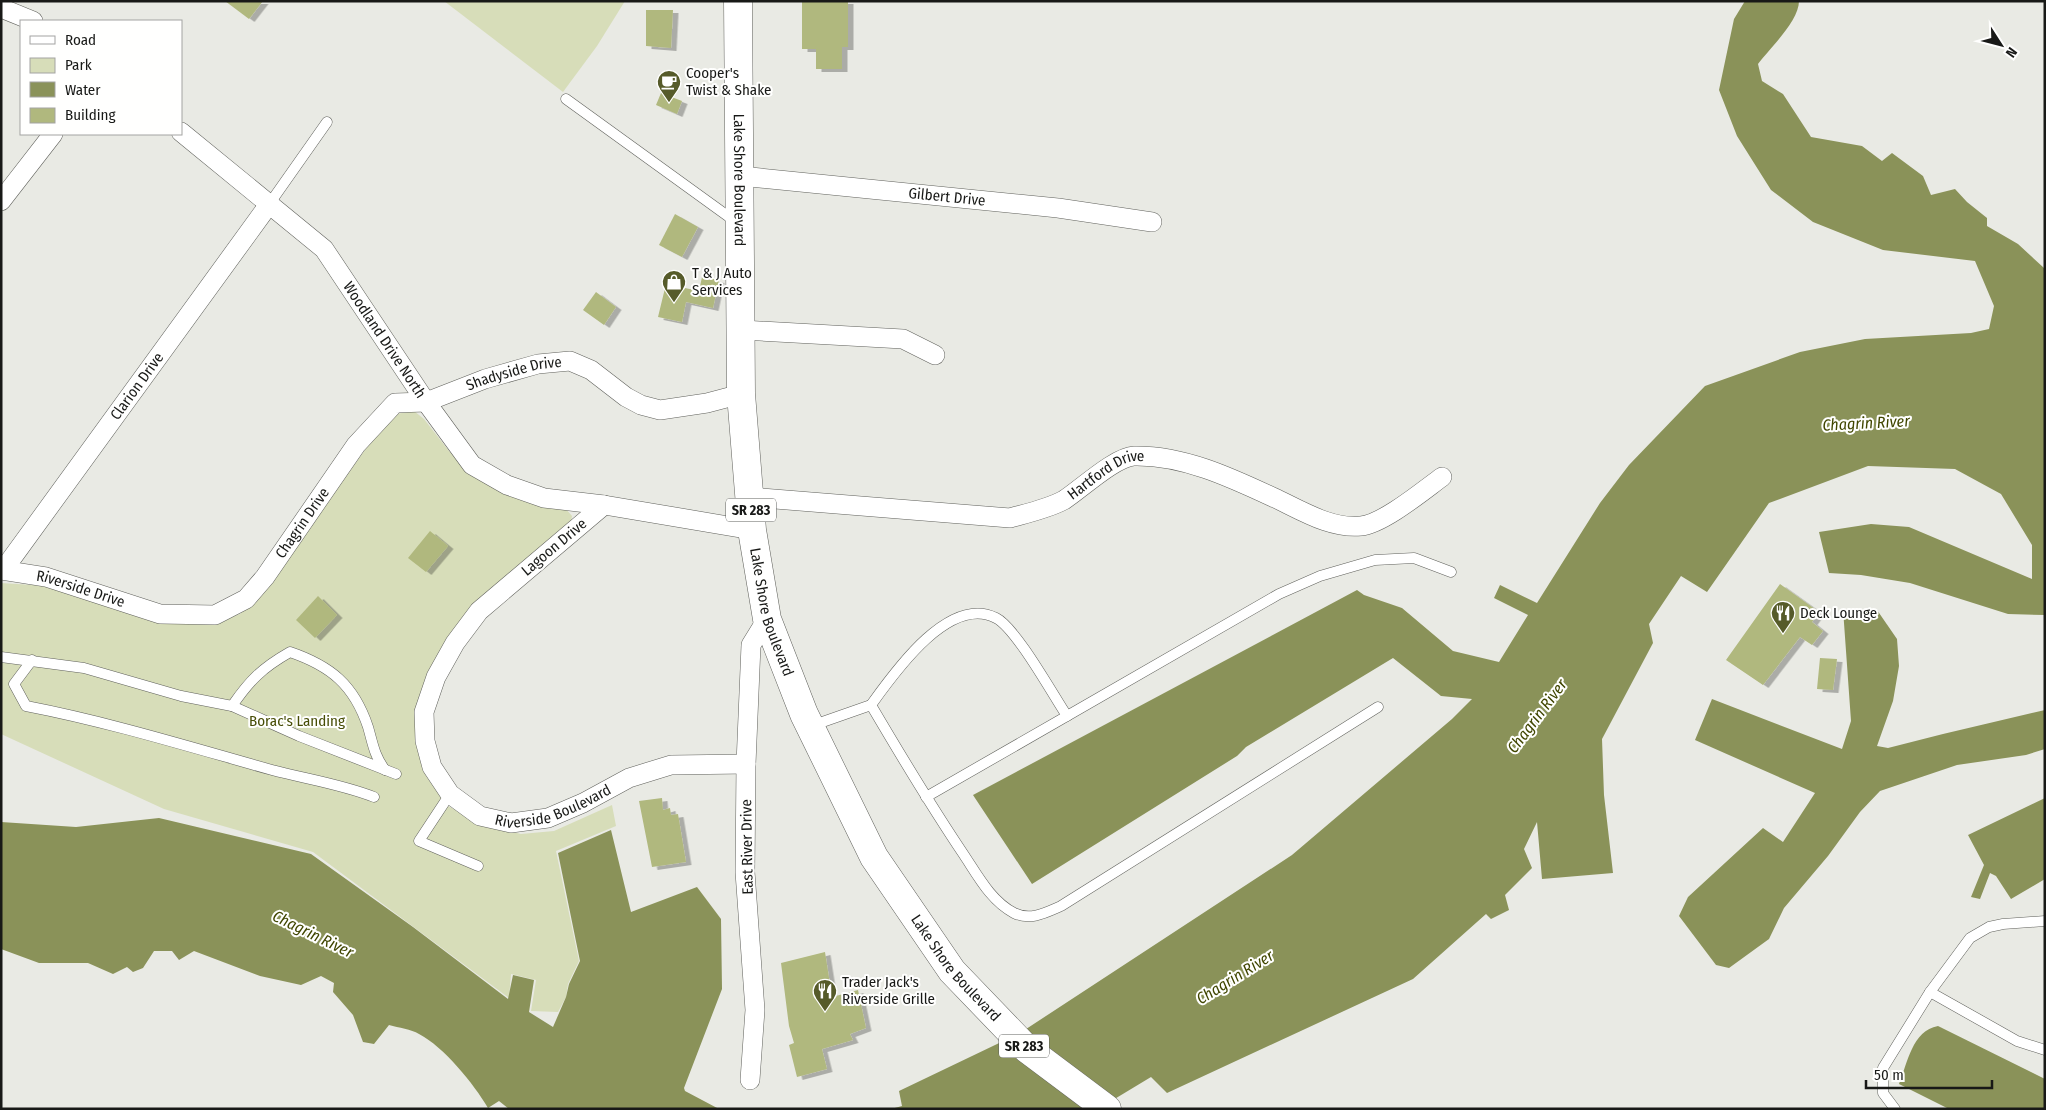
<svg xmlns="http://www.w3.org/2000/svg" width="2046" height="1110" font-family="'Fira Sans Condensed',sans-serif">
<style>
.green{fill:#d7ddb9}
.water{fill:#8a9259}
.building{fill:#b0b87e;filter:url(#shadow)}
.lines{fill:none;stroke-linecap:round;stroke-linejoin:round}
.service-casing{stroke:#60615c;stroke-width:11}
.minor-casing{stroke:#60615c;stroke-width:20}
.primary-casing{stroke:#60615c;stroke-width:29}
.service{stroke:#fff;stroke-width:10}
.minor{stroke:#fff;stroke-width:19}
.primary{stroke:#fff;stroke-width:28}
.labels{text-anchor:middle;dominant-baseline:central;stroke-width:4;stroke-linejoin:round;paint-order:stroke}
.shield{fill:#fffffe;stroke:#5d5e5c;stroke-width:1}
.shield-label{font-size:14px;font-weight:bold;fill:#181917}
.poi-label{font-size:15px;fill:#181917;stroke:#fffffe;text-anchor:start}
.street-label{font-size:15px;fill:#181917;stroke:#fffffe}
.park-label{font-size:15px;fill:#474d06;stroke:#fffffe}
.water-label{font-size:16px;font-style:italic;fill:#404600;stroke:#fffffe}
</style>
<defs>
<filter id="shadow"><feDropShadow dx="5.5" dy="3" stdDeviation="0" flood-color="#0004"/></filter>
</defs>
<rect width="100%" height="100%" fill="#e9eae4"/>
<g class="green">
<polygon points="444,1 625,1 597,46 563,92"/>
<polygon points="414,411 424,419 449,451 473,474 566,509 572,516 570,528 457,626 420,747 426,776 448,806 484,825 521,834 554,831 612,805 616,826 556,851 579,961 568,984 566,997 558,1012 531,1011 536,980 511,974 509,998 313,852 164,809 1,734 1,583 48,586 216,621 240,614 264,590 375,436 396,414"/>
</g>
<g class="water">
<path d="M 1745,1 L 1799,1 C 1799,21 1770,48 1758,64 L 1762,81 L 1783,94 L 1811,137 L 1862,146 L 1882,161 L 1892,153 L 1923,176 L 1931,195 L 1955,189 L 1967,202 L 1987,218 L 1987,226 L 2018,244 L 2044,268 L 2045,615 L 2008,614 L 1910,583 L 1861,575 L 1829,573 L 1819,532 L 1871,524 L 1909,527 L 2032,579 L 2032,545 L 2001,494 L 1955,469 L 1868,466 L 1769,503 L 1707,592 L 1681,576 L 1649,624 L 1653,643 L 1602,739 L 1604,795 L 1613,873 L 1542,879 L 1537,822 L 1524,849 L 1532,868 L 1505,895 L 1509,910 L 1491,919 L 1486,914 L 1413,979 L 1167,1093 L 1151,1077 L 1098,1109 L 891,1109 L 902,1106 L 899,1091 L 1020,1033 L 1292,855 L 1452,719 L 1472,699 L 1441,696 L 1393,658 L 1246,747 L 1237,756 L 1032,884 L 973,795 L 1357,590 L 1364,595 L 1402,608 L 1453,651 L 1499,662 L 1528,615 L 1494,598 L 1500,585 L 1537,603 L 1600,503 L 1629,465 L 1705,386 L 1800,352 L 1865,339 L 1971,333 L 1989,329 L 1994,306 L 1975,261 L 1883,250 L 1813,222 L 1771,190 L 1737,136 L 1719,90 L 1734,19 Z"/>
<polygon points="1843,609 1877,610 1897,639 1899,666 1893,701 1877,746 1888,748 1943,734 2045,710 2045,749 2026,755 1957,765 1880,791 1860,812 1828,856 1784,908 1769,939 1729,968 1716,965 1679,916 1688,897 1763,828 1783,842 1815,793 1695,740 1712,699 1842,749 1851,721"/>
<polygon points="2045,798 2045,879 2011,899 1996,876 1990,873 1980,899 1971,897 1984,865 1968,835"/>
<path d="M 159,818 L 311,854 L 413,927 L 508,999 L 513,975 L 534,980 L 529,1012 L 553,1027 L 566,997 L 569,984 L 580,961 L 558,853 L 611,830 L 631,912 L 697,887 L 721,919 L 722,989 L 684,1088 L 685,1091 L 719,1109 L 509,1109 L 499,1101 L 488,1108 C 474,1084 444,1047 419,1034 C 411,1029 399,1028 389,1025 L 374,1044 L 363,1042 L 353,1015 L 333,992 L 334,983 L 321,976 L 301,985 L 260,976 L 194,951 L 179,960 L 172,951 L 154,951 L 143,968 L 133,972 L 127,967 L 113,974 L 88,963 L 39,963 L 1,949 L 1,822 L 76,827 Z"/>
<path d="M 1938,1026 L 2045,1079 L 2045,1109 L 1949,1109 L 1899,1084 C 1908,1062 1912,1031 1938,1026 Z"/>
</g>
<g class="building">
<polygon points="225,1 263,1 249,19"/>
<polygon points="802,1 848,1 848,47 842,47 842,69 816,69 816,49 802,49"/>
<polygon points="646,10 673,10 671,48 646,46"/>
<polygon points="661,93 682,101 677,114 656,105"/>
<polygon points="675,214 698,227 682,257 659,245"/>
<polygon points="702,277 719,280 713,308 686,302 682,322 658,317 666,284 699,291"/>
<polygon points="596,292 616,307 604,325 583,310"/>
<polygon points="430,531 448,546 426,572 408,558"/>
<polygon points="1780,584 1819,612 1812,622 1823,631 1812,645 1800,637 1763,685 1726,660"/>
<polygon points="318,596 337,615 315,638 296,620"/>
<polygon points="1820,658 1837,659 1833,690 1817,689"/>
<polygon points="662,798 663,810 670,808 671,815 678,814 686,862 652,867 639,801"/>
<polygon points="825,952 832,997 858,990 866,1028 850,1034 853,1040 822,1049 827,1069 797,1077 789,1045 794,1043 789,1026 781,963"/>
</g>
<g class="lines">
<g class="service-casing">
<g id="service">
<polyline points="566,99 736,222"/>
<polyline points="270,203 327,122"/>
<polyline points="1,657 84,668 181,696 232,706 299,736 396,774"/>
<path d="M 32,660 L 14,684 L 26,706 C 109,722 190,747 272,770 C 306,779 341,784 374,797"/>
<path d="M 871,705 C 894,673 949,594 996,618 C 1016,628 1053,695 1067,716 L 1279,594 L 1320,576 L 1375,560 L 1414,558 L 1451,572"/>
<path d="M 232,706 C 250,680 262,668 290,652 C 331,666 354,685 368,727 C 373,744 374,755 385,770"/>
<path d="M 811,726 L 871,705 C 901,756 931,806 964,855 C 978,876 991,901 1014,913 C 1030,921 1045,913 1061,906 L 1378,707"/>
<polyline points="450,794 419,841 478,866"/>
<polyline points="926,797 1067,716"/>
<polyline points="1930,992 2017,1041 2045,1050"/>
<polyline points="1895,1109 1883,1093 1883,1068 1930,992 1970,938 1989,927 2003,924 2045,921"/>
</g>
</g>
<g class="minor-casing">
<g id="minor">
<polyline points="1,8 33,21"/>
<path id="s1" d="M 181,132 L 324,249 L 426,402 L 472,465 L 507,485 L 544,498 L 604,505 L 752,530"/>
<path id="s2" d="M 740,176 L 1058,208 L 1152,222"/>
<polyline points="1,201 53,134"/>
<polyline points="742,330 903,339 935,355"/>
<path id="s3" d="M 750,497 L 1010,518 C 1028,513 1047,509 1064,500 C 1081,489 1115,457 1134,456 C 1185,455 1234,479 1279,500 C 1304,512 1332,529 1361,526 C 1383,524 1424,490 1442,477"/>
<path id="s4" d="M 604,505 L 479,611 L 455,643 L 436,677 L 424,712 L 425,741 L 432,767 L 450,794 L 480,816 L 511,823 L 548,818 L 583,803 L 629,778 L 671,765 L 746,764"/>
<path id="s5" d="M 4,569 L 270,203"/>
<path id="s6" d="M 1,570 L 46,577 L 160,614 L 215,615 L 246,599 L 265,577 L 356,445 L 395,403 L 426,402 L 485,379 L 538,364 L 570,361 L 591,370 L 626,397 L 641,405 L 660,410 L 707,403 L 741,394"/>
<polyline points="750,1080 755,1010 745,872 746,764 751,645 767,619"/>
</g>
</g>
<g class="primary-casing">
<g id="primary">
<path id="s7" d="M 738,1 L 741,394 L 752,530 L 767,619 L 804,714 L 874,857 L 952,971 L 1027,1049 L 1107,1109"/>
</g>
</g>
<use href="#service" class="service"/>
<use href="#minor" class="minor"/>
<use href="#primary" class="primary"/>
</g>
<defs>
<g id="cafe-pin" transform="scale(1.25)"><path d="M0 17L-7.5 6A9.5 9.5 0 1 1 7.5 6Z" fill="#565b2a" stroke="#fffffe"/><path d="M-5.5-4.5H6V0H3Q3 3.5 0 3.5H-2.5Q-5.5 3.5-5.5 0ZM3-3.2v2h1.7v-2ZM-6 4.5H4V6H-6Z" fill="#fff"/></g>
<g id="shop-pin" transform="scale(1.25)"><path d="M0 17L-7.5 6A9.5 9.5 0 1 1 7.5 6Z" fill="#565b2a" stroke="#fffffe"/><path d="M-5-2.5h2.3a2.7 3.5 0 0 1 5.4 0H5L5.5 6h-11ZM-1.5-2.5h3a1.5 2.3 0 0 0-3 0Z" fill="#fff"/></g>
<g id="restaurant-pin" transform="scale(1.25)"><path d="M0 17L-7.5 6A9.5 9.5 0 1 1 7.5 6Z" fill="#565b2a" stroke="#fffffe"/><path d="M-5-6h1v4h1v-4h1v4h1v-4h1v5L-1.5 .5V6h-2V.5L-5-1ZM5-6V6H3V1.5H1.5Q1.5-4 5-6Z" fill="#fff"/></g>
</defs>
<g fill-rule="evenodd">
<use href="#cafe-pin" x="669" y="82"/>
<use href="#shop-pin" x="674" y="282"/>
<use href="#restaurant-pin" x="1783" y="613"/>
<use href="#restaurant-pin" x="825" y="991"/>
</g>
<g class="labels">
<g class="shield">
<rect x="726" y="498.5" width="50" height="23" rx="4"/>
<rect x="999" y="1034.5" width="50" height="23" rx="4"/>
</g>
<g class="shield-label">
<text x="751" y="510">SR 283</text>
<text x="1024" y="1046">SR 283</text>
</g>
<g class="poi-label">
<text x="686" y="73">Cooper's<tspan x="686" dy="17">Twist &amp; Shake</tspan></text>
<text x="692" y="273">T &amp; J Auto<tspan x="692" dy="17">Services</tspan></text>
<text x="1800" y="613">Deck Lounge</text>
<text x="842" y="982">Trader Jack's<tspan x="842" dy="17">Riverside Grille</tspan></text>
</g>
<g class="street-label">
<text stroke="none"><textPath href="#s7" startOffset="179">Lake Shore Boulevard</textPath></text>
<text stroke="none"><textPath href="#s2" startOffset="208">Gilbert Drive</textPath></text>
<text stroke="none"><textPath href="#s1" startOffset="294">Woodland Drive North</textPath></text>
<text stroke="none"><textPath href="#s6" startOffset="626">Shadyside Drive</textPath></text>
<text stroke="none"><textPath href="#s5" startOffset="226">Clarion Drive</textPath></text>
<text stroke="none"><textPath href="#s3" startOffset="368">Hartford Drive</textPath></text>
<text stroke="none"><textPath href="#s6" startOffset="350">Chagrin Drive</textPath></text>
<text transform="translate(554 547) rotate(-40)">Lagoon Drive</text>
<text stroke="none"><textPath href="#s6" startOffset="82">Riverside Drive</textPath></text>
<text stroke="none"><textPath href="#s7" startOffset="614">Lake Shore Boulevard</textPath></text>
<text stroke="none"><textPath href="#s4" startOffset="482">Riverside Boulevard</textPath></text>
<text transform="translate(747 847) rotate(-91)">East River Drive</text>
<text stroke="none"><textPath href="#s7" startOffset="1019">Lake Shore Boulevard</textPath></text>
</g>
<g class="park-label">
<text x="297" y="721">Borac's Landing</text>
</g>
<g class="water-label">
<text transform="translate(1866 423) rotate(-3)">Chagrin River</text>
<text transform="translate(1537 716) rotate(-53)">Chagrin River</text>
<text transform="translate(313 934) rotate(26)">Chagrin River</text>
<text transform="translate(1235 977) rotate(-32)">Chagrin River</text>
</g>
</g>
<rect width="2046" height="1110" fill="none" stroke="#181917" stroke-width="5"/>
<rect x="20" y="20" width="162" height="115" fill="#fffffe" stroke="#a3a3a2"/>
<rect x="30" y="36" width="25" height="8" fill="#ffffff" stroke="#a3a3a2"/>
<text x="65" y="45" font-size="15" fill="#181917">Road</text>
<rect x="30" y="58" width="25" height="15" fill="#d7ddb9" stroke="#a3a3a2"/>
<text x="65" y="70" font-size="15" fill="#181917">Park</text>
<rect x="30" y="82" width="25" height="15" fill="#8a9259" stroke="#a3a3a2"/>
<text x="65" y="95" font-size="15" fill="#181917">Water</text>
<rect x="30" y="108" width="25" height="15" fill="#b0b87e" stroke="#a3a3a2"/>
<text x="65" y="120" font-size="15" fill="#181917">Building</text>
<g transform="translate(2001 45) rotate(126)" stroke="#fffffe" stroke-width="4" paint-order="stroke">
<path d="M0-4L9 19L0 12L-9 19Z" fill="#181917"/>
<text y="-8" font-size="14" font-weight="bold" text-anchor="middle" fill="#181917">N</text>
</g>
<path d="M1866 1080v8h126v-8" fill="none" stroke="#181917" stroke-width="2.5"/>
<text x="1874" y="1080" font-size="15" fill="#181917" stroke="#fffffe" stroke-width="4" paint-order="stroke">50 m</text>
</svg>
